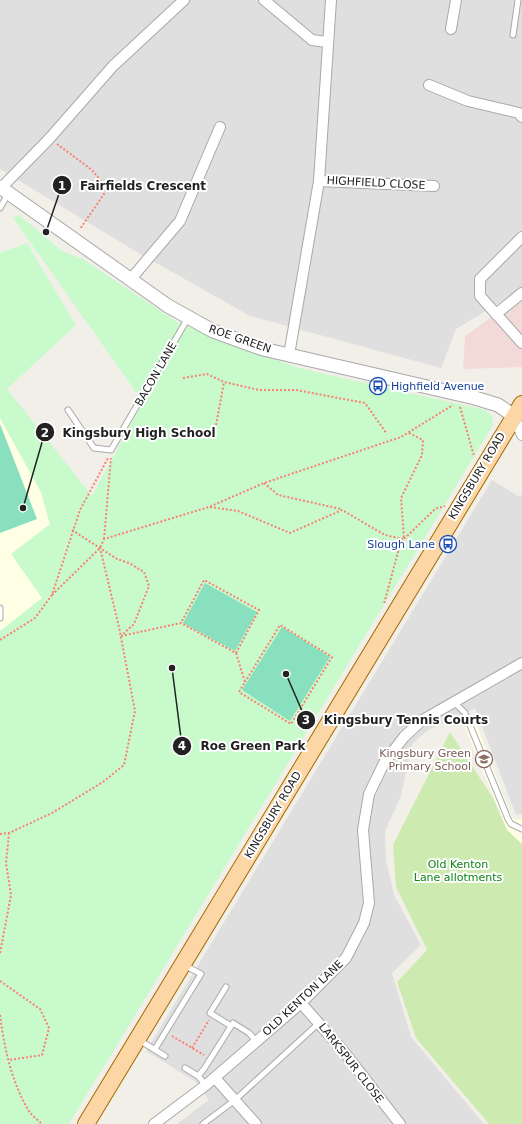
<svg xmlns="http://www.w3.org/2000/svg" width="522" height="1124" font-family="'DejaVu Sans',sans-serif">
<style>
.residential{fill:#e0dfdf}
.commercial{fill:#f2dad9}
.education{fill:#ffffe5}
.grass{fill:#cdebb0}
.park{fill:#c8facc}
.pitch{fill:#88e0be}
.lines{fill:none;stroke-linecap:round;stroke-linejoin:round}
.service-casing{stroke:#a9a9a9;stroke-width:7}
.minor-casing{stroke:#a9a9a9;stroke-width:12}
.tertiary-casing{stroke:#a9a9a9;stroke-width:15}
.primary-casing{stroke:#a06b00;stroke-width:18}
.path{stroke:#fa8072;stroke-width:2;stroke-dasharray:2 2;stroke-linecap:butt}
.service{stroke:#fff;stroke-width:5}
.minor{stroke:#fff;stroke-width:10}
.tertiary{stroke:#fff;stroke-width:13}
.primary{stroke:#fcd6a4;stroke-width:16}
.labels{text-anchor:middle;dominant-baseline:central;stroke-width:4;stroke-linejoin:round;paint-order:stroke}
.street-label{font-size:11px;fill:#222;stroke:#fff}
.transit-label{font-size:11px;fill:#164399;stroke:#fff;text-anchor:start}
.education-label{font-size:11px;fill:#785e54;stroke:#fff;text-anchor:end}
.park-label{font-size:11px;fill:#0c8416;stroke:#fff}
.leader{fill:none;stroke:#222;stroke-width:1.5}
.callout-dot{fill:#222;stroke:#fff;stroke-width:1.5}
.mark-label{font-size:12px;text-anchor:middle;font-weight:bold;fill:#fff}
.callout-label{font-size:12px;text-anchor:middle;font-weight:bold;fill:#222;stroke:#fff;stroke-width:4;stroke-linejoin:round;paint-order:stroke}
</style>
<rect width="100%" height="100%" fill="#f2efe9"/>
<g class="residential">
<polygon points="0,0 522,0 522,289 456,329 441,368 250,316 135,251 0,169"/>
<polygon points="492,480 518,496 522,495 522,814 516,815 475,708 428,730 412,744 401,796 385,831 386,860 394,895 421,945 392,973 411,1037 484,1124 177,1124 209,1100 196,1082 146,1051"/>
</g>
<polygon class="commercial" points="522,295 522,367 463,369 465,336"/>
<g class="education">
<polygon points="0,418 41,492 50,525 12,554 43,598 0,631"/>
<polygon points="476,723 511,816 516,820 522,819 522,844 507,830 465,727"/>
</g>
<polygon class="grass" points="450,732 493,798 507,830 522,844 522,1124 489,1124 416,1038 397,982 427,950 396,887 393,845"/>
<polygon class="park" points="19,215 62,251 83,259 177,322 211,336 299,368 485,410 492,416 493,425 69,1124 0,1124 0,631 42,598 11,554 50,524 41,492 0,418 0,253 27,243 76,325 7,389 92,496 143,402 13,218"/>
<g class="pitch">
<polygon points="0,424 37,519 0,533"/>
<polygon points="205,583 257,612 235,651 183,623"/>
<polygon points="282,627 330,657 290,721 242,690"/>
</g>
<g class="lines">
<g class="service-casing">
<g id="service">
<polyline points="513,35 518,0"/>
<polyline points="0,208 8,194"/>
<polyline points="68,410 94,448 111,450 188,318"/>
<polyline points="0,608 0,618"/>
<polyline points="454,702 465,713 508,819 511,824 522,829"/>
<polyline points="226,987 210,1013 231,1026"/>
<polyline points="139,1040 165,1056"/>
<polyline points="155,1049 201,974 184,965"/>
<polyline points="185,1068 198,1076 206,1085"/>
<polyline points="198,1076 204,1069 233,1023 249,1033 257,1042"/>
<polyline points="203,1124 235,1100 320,1022"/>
</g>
</g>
<g class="minor-casing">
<g id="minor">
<polyline points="264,0 312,40 327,42"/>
<polyline points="451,29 456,0"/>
<polyline points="429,85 468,101 519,113 522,117"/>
<polyline points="319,181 434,186"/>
<polyline points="1,188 49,139 113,66 184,0"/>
<polyline points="522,237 480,279 480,296 522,343"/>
<polyline points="130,280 180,221 220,127"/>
<polyline points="496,314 522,293"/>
<polyline points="289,355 319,181 331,0"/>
<polyline points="514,416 522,435"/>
<polyline points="301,1003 344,1052 400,1124"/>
<polyline points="215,1078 256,1124"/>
<polyline points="154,1124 206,1085 301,1003 346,958 364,923 369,903 363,830 369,794 384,763 404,737 421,721 522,663"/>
</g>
</g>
<g class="tertiary-casing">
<polyline id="tertiary" points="0,187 168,306 213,331 263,349 475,398 498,405 514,416"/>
</g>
<g class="primary-casing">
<polyline id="primary" points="86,1124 522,404"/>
</g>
<g class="path">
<polyline points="57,144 92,170 106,187 104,194 80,229"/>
<polyline points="183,378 207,374 224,382 259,390 296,390 365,403 387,434"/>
<polyline points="460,407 474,456"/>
<polyline points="216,425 224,382"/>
<polyline points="409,433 423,440 422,455 401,498 404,539 435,509 445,506"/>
<polyline points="264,483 278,495 341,509"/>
<polyline points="210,507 238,511 290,533 342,510 385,535 404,539 398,552 384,604"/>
<polyline points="72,530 117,559 129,563 144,572 149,586 134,624 122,635"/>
<polyline points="104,539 111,458"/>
<polyline points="52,595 100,548 104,539 209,507 264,483 401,437 453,405"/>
<polyline points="121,636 181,623 236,653 259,610 204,580 181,623"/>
<polyline points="0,640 35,618 52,595 80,510 108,458"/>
<polyline points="236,653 245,682 239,692 291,724 332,657 280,625 245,682"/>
<polyline points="0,834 9,833 52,813 103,782 124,765 135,711 119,627 100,548"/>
<polyline points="0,953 11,895 6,863 9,833"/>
<polyline points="0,981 40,1009 49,1028 42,1055 9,1060"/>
<path d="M 0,1015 C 4,1047 12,1084 29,1111 C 32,1116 38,1120 42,1124"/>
<polyline points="172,1036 204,1055"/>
<polyline points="192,1048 209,1020"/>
</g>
<use href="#service" class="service"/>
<use href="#minor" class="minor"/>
<use href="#tertiary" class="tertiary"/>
<use href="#primary" class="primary"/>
</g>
<defs>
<g id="bus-ring" transform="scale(0.9)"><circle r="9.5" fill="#fff" stroke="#1a4fb4" stroke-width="1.5"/><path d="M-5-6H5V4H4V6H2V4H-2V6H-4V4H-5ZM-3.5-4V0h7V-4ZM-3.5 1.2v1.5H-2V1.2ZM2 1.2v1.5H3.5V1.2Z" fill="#1a4fb4"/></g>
<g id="school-ring" transform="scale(0.9)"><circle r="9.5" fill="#fff" stroke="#8d6e63" stroke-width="1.5"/><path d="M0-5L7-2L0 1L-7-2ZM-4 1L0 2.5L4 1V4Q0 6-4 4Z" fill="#8d6e63"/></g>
</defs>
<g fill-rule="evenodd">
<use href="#bus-ring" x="378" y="386"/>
<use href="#bus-ring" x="448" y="544"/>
<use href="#school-ring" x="484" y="759"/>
</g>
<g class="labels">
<g class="street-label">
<text transform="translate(376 183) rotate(3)">HIGHFIELD CLOSE</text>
<text transform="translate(240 339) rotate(19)">ROE GREEN</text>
<text transform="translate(156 374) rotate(-60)">BACON LANE</text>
<text transform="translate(477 476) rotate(-59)">KINGSBURY ROAD</text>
<text transform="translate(273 815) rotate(-59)">KINGSBURY ROAD</text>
<text transform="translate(303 998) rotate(-43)">OLD KENTON LANE</text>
<text transform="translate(351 1063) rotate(52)">LARKSPUR CLOSE</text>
</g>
<g class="transit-label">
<text x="391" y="386">Highfield Avenue</text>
<text x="435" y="544" text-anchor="end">Slough Lane</text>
</g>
<g class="education-label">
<text x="471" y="753">Kingsbury Green<tspan x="471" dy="13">Primary School</tspan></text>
</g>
<g class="park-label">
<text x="458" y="864">Old Kenton<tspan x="458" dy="13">Lane allotments</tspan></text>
</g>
</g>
<path class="leader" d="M46 232L62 185M23 508L45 432M286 674L306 720M172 668L182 746"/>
<g class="callout-dot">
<circle cx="46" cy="232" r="4"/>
<circle cx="23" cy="508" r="4"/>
<circle cx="286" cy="674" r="4"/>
<circle cx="172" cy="668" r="4"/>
<circle cx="62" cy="185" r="10"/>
<circle cx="45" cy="432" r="10"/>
<circle cx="306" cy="720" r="10"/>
<circle cx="182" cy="746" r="10"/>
</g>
<g class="mark-label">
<text x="62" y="190">1</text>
<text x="45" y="437">2</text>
<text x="306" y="724">3</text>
<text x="182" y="750">4</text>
</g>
<g class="callout-label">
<text x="143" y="190">Fairfields Crescent</text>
<text x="139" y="437">Kingsbury High School</text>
<text x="406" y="724">Kingsbury Tennis Courts</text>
<text x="253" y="750">Roe Green Park</text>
</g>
</svg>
